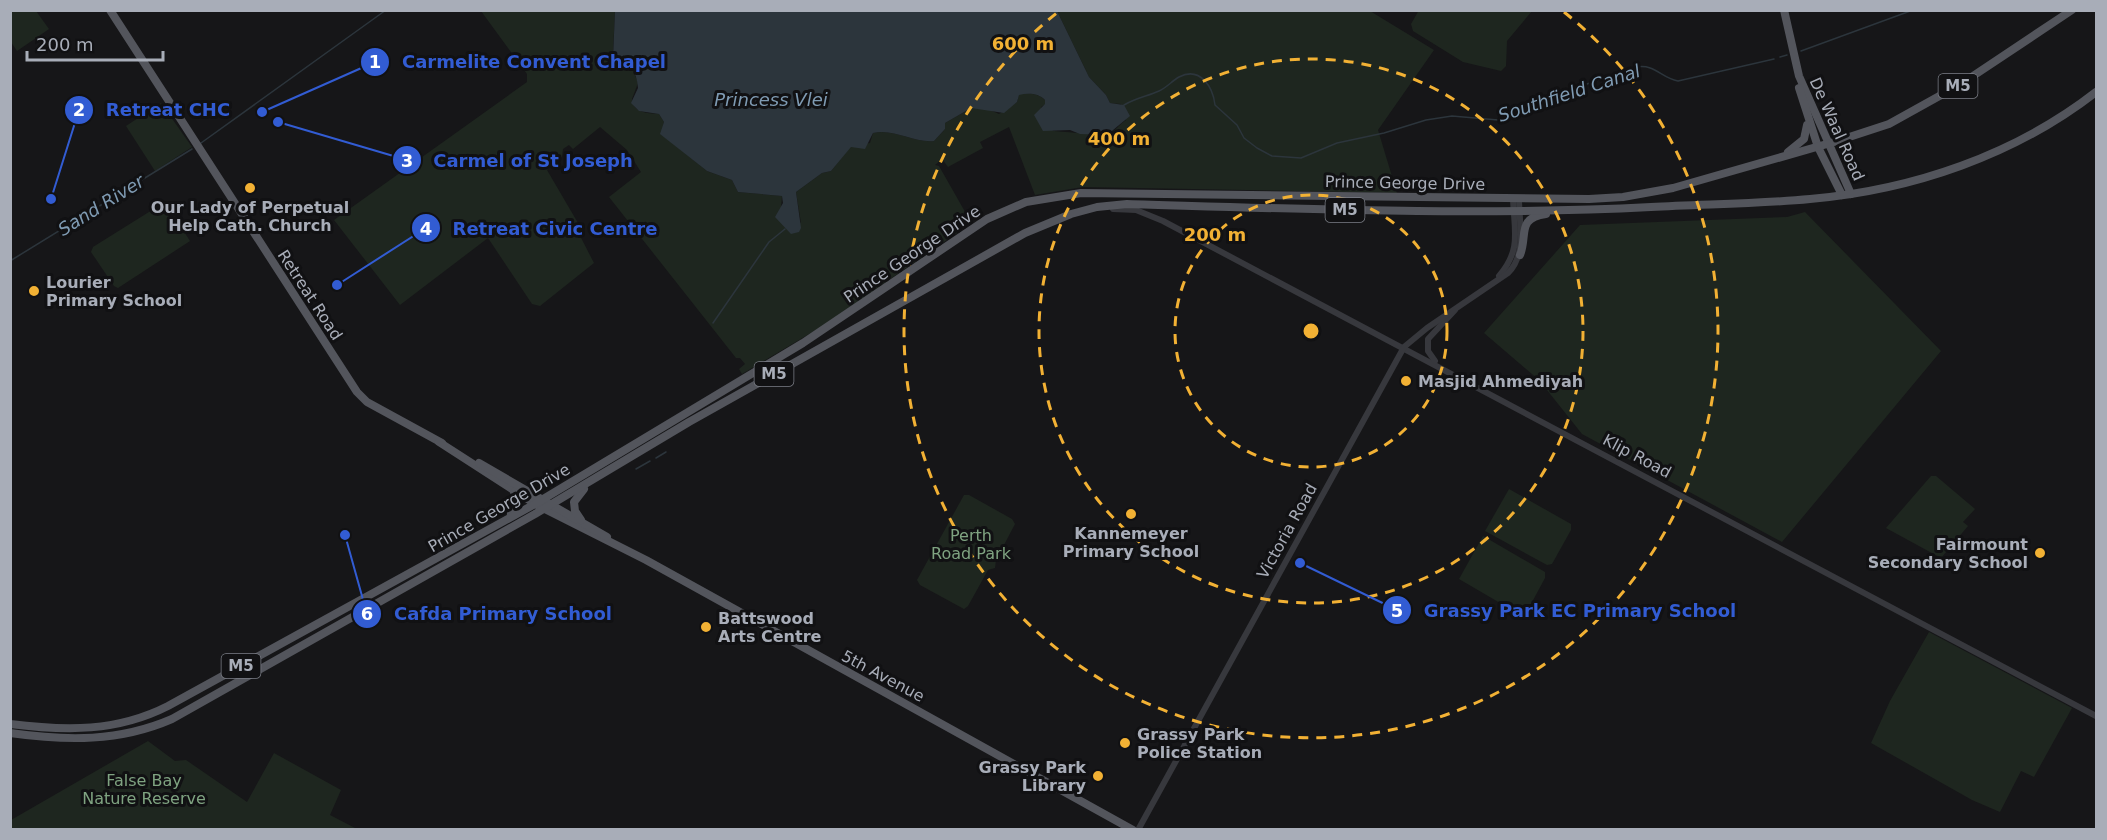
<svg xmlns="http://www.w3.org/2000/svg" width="2107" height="840" font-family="'DejaVu Sans',sans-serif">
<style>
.green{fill:#1e261f}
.water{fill:#2c353c}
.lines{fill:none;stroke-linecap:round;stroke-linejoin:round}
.stream{stroke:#2c353c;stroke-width:1.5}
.minor{stroke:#37383d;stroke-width:6}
.major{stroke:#53555c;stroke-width:8}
.ring{fill:none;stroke:#f2b134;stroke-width:3;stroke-dasharray:10 8}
.poi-dot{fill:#f2b134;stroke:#111113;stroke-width:2}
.labels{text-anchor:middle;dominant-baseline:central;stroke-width:6;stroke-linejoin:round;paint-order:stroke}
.shield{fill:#111113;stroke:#7b7e86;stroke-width:1.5}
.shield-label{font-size:15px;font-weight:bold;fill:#a8adb8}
.street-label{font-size:16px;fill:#a8adb8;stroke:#111113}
.poi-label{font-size:16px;font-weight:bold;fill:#a8adb8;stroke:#111113;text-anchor:start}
.park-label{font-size:16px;fill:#7fa381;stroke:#111113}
.water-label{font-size:18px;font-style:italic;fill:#7f9bb3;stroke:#111113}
.centre{fill:#f2b134;stroke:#111113;stroke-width:3}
.ring-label{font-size:18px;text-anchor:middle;font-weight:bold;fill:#f2b134;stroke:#111113;stroke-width:6;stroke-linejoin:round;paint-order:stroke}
.leader{fill:none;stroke:#325cd3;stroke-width:2}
.callout-dot{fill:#325cd3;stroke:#111113;stroke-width:2}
.mark-label{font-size:18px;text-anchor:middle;font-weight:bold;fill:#fff}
.callout-label{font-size:18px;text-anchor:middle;font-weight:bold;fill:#325cd3;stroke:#111113;stroke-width:6;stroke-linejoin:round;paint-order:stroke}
</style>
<rect width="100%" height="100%" fill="#161618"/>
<g class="green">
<polygon points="1419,10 1532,10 1532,11 1507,41 1506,66 1501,71 1463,62 1413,31 1411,24"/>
<polygon points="10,11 36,11 49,29 17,51 11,42"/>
<path d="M 481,11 L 615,11 L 613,52 L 617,58 L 632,67 L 638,83 L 632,99 C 633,113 647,113 659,114 L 664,122 L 661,134 L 707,171 L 732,180 L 738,192 L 782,196 L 781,208 L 801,223 L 796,192 L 822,173 L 831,171 L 851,146 L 870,143 L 873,133 C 894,128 913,143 934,141 L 945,129 L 945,123 L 971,108 L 985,108 L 999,114 L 1017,102 L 1019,94 C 1028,93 1038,93 1045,100 L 1046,104 L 1041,107 L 1053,131 C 1060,131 1103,136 1107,135 C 1114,132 1120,124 1126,120 L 1121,104 L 1110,103 L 1106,95 L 1089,77 L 1057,11 L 1370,11 L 1434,50 L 1378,130 L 1397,193 L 1083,187 L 1035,195 L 1009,127 L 980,142 L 983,148 L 948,167 L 942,159 L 935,165 L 939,166 L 968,217 L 964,220 L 967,226 L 821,327 L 742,374 L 739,369 L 745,364 L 740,358 L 736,358 L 609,197 L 641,172 L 627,150 L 600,127 L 573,149 L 569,145 L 563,149 L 562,157 L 547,170 L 578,223 L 575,226 L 594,263 L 540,306 L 532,304 L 488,238 L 400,305 L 334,220 L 527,82 L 527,74 Z"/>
<polygon points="161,103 192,147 155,171 126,126"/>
<polygon points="165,202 190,241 118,288 114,286 91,252 93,247"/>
<polygon points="1805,212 1941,351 1782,542 1582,434 1539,380 1484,333 1580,225 1787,217"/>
<polygon points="1931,476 1936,476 1975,509 1963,522 1968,526 1941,558 1886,528"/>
<polygon points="1509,489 1571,524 1571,530 1552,564 1547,565 1485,531"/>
<polygon points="964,495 969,495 1012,519 1015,524 996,560 995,568 988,570 968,606 964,609 920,585 917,580"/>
<polygon points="1483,536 1545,572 1545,578 1524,617 1459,579"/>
<polygon points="1929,632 2072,708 2034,777 2021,771 2000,812 1972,800 1871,743 1890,701"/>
<polygon points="148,741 175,761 186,760 247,802 274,753 341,790 330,815 357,829 11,829 11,820"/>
</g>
<path class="water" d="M 615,11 L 1057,11 L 1089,77 L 1106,95 L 1110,103 L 1124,105 L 1130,116 L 1107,135 L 1080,134 L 1070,130 L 1043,131 L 1034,115 L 1045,104 L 1045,100 C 1038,93 1028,93 1019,95 L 1017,102 L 1004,113 L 971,108 L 945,123 L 945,129 L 934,141 C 913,143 894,128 873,133 L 865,149 L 851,147 L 831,171 L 822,173 L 796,192 L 801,228 L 799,232 L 791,234 L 775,217 L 783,203 L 782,196 L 738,192 L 732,180 L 707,171 L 665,138 L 660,134 L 664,122 L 659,114 L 639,111 L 631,103 L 638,88 C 637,71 629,61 613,58 Z"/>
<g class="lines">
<g class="stream">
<polyline points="1801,51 1913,10"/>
<polyline points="1780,57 1787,55"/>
<path d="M 1124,105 C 1136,98 1148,96 1159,91 C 1166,88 1172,81 1179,77 C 1200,66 1213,87 1215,105 L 1237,125 L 1244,138 L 1257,148 L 1272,156 L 1301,158 L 1337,143 L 1384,133 L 1426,120 L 1452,116 L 1498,120 L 1534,102 L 1637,67 C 1655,64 1661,78 1678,81 L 1774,59"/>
<polyline points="201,143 386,10"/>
<polyline points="10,261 192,149"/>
<polyline points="713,323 769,242 785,229"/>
<polyline points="656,458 666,452"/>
<polyline points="636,469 650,461"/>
</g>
<g class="minor">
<polyline points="1113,209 1136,210 1163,221 2096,716"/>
<path d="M 1499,276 C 1522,249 1514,231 1513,198"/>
<polyline points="1435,361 1428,351 1428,339 1455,310"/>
<path d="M 1138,830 L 1404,347 L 1427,328 L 1508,273 C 1527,255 1519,222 1519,198"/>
</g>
<g class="major">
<polyline points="110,10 357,392 367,402 442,443"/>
<polyline points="1784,10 1799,76 1851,194"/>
<polyline points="1799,88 1818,147 1842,195"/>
<polyline points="1788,152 1804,139 1807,125"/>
<path d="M 1520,255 C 1528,236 1516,218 1546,214"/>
<polyline points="439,442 535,504 646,560 1133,830"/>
<polyline points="479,463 607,537"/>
<polyline points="511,514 519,503 514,492"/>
<polyline points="581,520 575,511 574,502 584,489"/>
<path d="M 10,724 C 66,731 117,732 168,706 L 535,504 L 803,343 L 987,219 L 1026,202 L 1081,193 L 1589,199 L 1623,197 L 1673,188 L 1834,142 L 1889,124 L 1961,84 L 2072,10"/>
<path d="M 10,733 C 67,741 119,742 172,719 L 535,514 L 689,422 L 1025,233 L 1071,214 L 1097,207 L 1127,204 C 1301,209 1476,216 1651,207 C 1704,204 1757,204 1810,199 C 1913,190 2015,155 2096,92"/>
</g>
</g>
<g class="ring">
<circle cx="1311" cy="331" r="136"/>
<circle cx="1311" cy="331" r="272"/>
<path d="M1564 12A407 407 0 1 1 1058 12"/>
</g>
<g class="poi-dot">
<circle cx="250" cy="188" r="6"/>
<circle cx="34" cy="291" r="6"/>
<circle cx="1406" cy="381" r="6"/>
<circle cx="1131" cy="514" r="6"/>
<circle cx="2040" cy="553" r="6"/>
<circle cx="706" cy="627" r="6"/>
<circle cx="1125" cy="743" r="6"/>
<circle cx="1098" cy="776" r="6"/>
</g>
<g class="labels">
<g class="shield">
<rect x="1938.5" y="74" width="39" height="24" rx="4.5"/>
<rect x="1325.5" y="198" width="39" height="24" rx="4.5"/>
<rect x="754.5" y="362" width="39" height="24" rx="4.5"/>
<rect x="221.5" y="654" width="39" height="24" rx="4.5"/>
</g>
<g class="shield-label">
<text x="1958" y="86">M5</text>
<text x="1345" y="210">M5</text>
<text x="774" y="374">M5</text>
<text x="241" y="666">M5</text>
</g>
<g class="street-label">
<text transform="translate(1837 129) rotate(66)">De Waal Road</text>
<text transform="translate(1405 183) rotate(1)">Prince George Drive</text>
<text transform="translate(912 254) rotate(-34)">Prince George Drive</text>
<text transform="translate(310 295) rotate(57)">Retreat Road</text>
<text transform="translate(1637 456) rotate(28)">Klip Road</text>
<text transform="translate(499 508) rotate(-30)">Prince George Drive</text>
<text transform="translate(1287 531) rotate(-61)">Victoria Road</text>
<text transform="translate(883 676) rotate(28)">5th Avenue</text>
</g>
<g class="poi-label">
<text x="250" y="207" text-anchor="middle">Our Lady of Perpetual<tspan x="250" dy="18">Help Cath. Church</tspan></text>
<text x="46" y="282">Lourier<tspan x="46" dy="18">Primary School</tspan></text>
<text x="1418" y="381">Masjid Ahmediyah</text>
<text x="1131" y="533" text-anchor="middle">Kannemeyer<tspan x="1131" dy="18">Primary School</tspan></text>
<text x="2028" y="544" text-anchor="end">Fairmount<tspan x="2028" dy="18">Secondary School</tspan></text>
<text x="718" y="618">Battswood<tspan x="718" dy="18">Arts Centre</tspan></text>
<text x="1137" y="734">Grassy Park<tspan x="1137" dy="18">Police Station</tspan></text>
<text x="1086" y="767" text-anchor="end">Grassy Park<tspan x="1086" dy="18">Library</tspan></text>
</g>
<g class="park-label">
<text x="971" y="535">Perth<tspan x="971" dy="18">Road Park</tspan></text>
<text x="144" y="780">False Bay<tspan x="144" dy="18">Nature Reserve</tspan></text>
</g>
<g class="water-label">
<text transform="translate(1569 93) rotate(-18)">Southfield Canal</text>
<text x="771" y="99">Princess Vlei</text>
<text transform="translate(101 205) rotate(-32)">Sand River</text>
</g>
</g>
<circle cx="1311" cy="331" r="9" class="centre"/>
<g class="ring-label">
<text x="1023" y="50">600 m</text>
<text x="1119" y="145">400 m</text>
<text x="1215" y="241">200 m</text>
</g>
<path class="leader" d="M262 112L375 62M51 199L79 110M278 122L407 160M337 285L426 228M1300 563L1397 610M345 535L367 614"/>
<g class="callout-dot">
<circle cx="262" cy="112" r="6"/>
<circle cx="51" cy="199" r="6"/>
<circle cx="278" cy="122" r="6"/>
<circle cx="337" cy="285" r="6"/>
<circle cx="1300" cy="563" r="6"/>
<circle cx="345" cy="535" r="6"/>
<circle cx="375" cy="62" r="15"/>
<circle cx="79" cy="110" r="15"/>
<circle cx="407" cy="160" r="15"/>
<circle cx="426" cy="228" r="15"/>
<circle cx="1397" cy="610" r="15"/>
<circle cx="367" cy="614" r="15"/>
</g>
<g class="mark-label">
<text x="375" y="68">1</text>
<text x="79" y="116">2</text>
<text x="407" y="167">3</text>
<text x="426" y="235">4</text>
<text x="1397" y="617">5</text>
<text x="367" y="620">6</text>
</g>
<g class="callout-label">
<text x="534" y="68">Carmelite Convent Chapel</text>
<text x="168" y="116">Retreat CHC</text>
<text x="533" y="167">Carmel of St Joseph</text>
<text x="555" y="235">Retreat Civic Centre</text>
<text x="1580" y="617">Grassy Park EC Primary School</text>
<text x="503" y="620">Cafda Primary School</text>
</g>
<rect width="2107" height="840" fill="none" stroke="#a8adb8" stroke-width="24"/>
<path d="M27 51v9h136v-9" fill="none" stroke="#a8adb8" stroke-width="3"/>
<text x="36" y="51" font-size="18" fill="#a8adb8" stroke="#111113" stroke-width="4.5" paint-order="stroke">200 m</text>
</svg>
